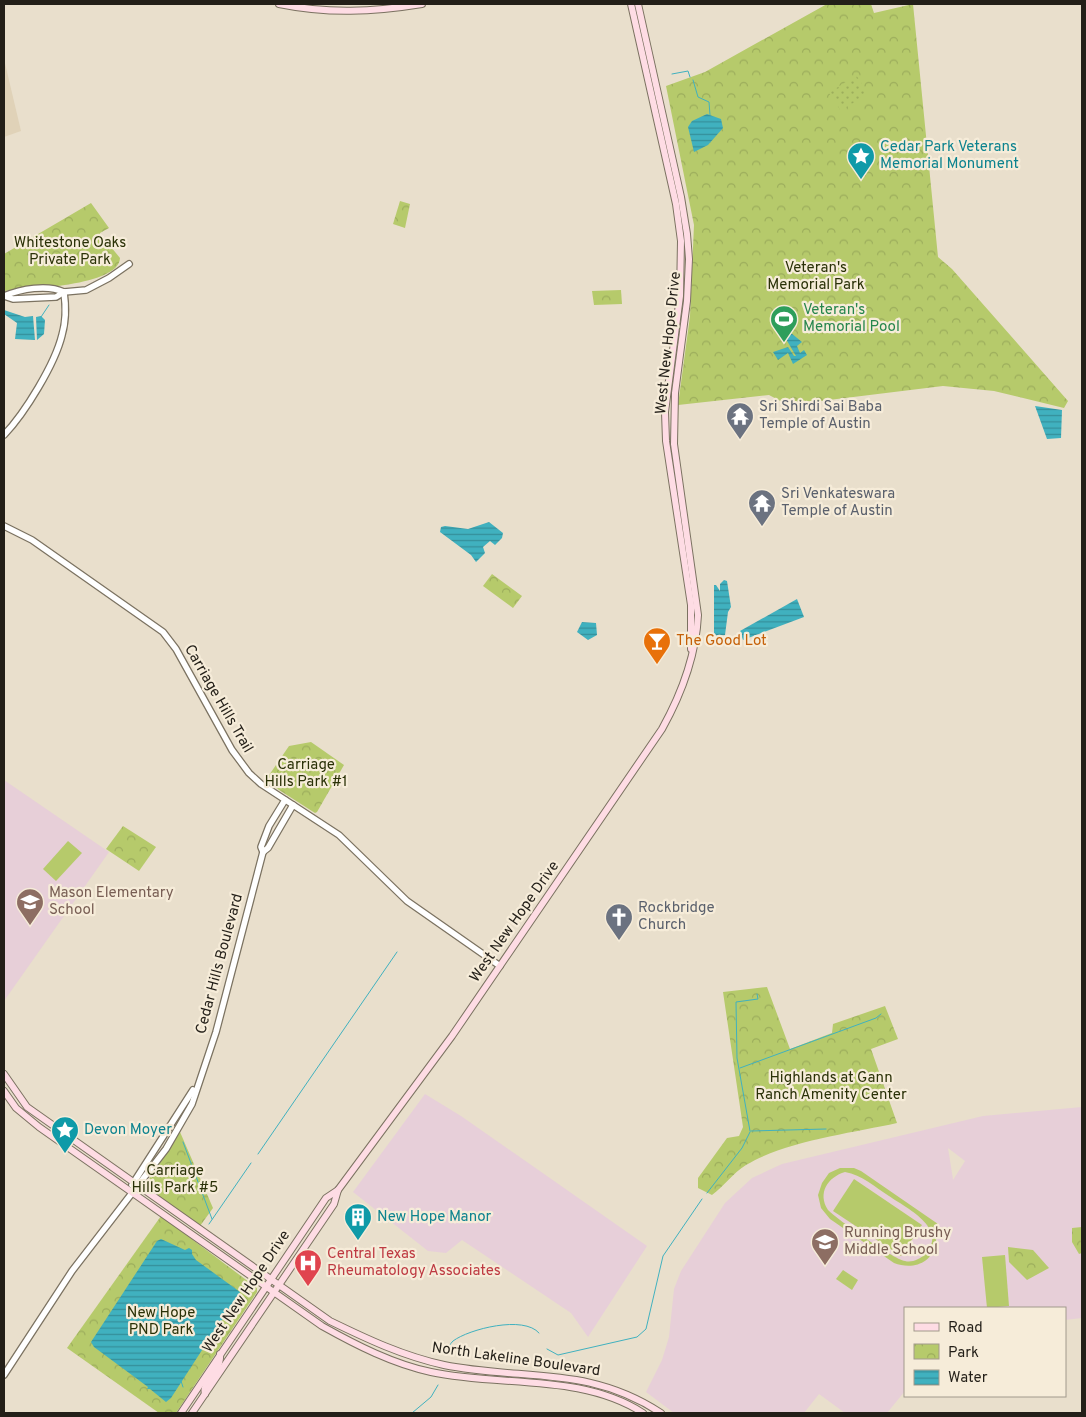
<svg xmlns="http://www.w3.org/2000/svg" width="1086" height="1417" font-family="Overpass,sans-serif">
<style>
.built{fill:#e0d2b8}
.industrial{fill:#e7cfd9}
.education{fill:#e7cfd8;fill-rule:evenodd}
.grass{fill:#b6ca6b;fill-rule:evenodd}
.park{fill:url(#park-crowns)}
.garden{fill:url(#garden-dots)}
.water{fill:url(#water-rules)}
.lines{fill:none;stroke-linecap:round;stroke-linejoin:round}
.stream{stroke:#40b1bf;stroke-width:1}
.tertiary-casing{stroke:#7b7261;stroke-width:8}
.secondary-casing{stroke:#7b7261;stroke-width:8}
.tertiary{stroke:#fff;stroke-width:5.5}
.secondary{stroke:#fedce4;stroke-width:6}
.labels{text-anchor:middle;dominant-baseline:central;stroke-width:4.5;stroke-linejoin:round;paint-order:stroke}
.culture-label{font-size:15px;fill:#0d838f;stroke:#f6ecd9;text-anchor:start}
.park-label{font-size:15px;fill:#2a3107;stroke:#f6ecd9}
.leisure-label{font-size:15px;fill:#27864d;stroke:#f6ecd9;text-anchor:start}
.street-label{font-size:15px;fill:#231f18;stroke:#f6ecd9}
.worship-label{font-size:15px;fill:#5b616d;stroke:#f6ecd9;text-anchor:start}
.food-label{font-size:15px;fill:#c56008;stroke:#f6ecd9;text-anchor:start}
.education-label{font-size:15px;fill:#785e54;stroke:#f6ecd9;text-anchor:start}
.health-label{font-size:15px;fill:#be3a42;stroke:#f6ecd9;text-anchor:start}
</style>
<defs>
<pattern id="park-crowns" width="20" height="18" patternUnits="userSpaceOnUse" patternTransform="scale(1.25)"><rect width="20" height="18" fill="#b6ca6b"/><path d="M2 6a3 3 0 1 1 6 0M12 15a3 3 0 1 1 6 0" fill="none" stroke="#9cad5c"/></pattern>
<pattern id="garden-dots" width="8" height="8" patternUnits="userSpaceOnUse" patternTransform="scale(1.25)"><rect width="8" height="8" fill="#b6ca6b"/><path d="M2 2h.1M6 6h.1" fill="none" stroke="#9cad5c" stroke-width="1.8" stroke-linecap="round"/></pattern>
<pattern id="water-rules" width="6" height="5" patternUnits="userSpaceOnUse" patternTransform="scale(1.25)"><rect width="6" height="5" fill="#40b1bf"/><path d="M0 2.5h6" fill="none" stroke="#358f9a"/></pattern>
</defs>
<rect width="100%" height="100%" fill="#e9dfcc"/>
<polygon class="built" points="4,59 21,131 4,137"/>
<polygon class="industrial" points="425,1094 461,1116 647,1246 588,1337 571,1313 462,1240 446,1253 428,1251 353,1192"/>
<g class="education">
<polygon points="4,780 109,852 4,1001"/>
<path d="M 1082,1107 L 1082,1318 L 1065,1320 L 1065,1308 L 905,1308 L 905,1391 L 887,1413 L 845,1413 L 819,1394 L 804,1413 L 674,1413 L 646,1392 L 662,1360 L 669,1337 L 674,1289 L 681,1271 L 725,1203 L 752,1178 L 782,1164 L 983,1116 ZM 948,1148 L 965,1161 L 953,1180 L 953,1179 Z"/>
</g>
<g class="grass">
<polygon points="68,841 82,853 56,881 43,869"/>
<path d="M 840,1168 L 854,1168 L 861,1171 L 938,1224 C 934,1229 937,1236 936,1243 C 932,1264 912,1270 894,1263 L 830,1219 L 821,1208 L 818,1195 L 822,1183 L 829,1173 ZM 845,1172 C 862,1175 875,1187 889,1196 C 905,1207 950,1229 925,1254 C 920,1259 912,1263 905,1261 C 893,1259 838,1220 828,1210 C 817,1193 828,1177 845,1172 Z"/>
<polygon points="854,1179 922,1225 901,1256 833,1211"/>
<polygon points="1005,1255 1009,1306 987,1308 982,1257"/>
<polygon points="843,1270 858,1280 852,1290 836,1279"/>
</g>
<g class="park">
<polygon points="827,4 871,4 874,13 913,4 938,257 952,269 1068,401 1064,408 994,391 943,386 788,405 769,395 678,405 690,316 694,225 666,86 705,72"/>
<polygon points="400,201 410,204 405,228 393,224"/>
<path d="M 91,203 L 109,228 L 100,233 L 99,240 L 104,245 L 111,247 L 120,258 C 119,286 26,289 4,291 L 4,254 Z"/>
<polygon points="621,290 622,304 594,305 592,291"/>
<polygon points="492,574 522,596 513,608 483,586"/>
<polygon points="311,742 344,765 317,812 315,813 265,781 289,746"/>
<polygon points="123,826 156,847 139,871 106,849"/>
<path d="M 767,987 L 790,1049 L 832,1033 L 833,1024 L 885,1006 L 898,1039 L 871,1049 L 897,1123 C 852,1133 786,1141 746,1165 C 733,1173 724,1186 712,1195 L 698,1188 L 698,1178 L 727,1138 L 739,1136 L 743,1127 L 723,992 Z"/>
<polygon points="180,1132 213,1208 200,1226 146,1189 145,1185"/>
<polygon points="161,1216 257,1288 257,1292 176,1413 159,1413 67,1348"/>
<polygon points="1082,1227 1082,1253 1079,1254 1072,1242 1072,1228"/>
<polygon points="1008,1247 1033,1250 1049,1268 1027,1280 1009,1262"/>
</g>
<polygon class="garden" points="856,75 868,93 841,111 829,93"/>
<g class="water">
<polygon points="707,114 721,119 723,128 708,145 694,152 688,127 692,121"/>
<polygon points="4,310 25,317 33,316 35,340 15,339 17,323 4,314"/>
<polygon points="41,316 45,320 44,334 37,340 36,317"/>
<polygon points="791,333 802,342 797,346 800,353 804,350 807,355 793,364 788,353 778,360 773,352 788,347 794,356 796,356 783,334"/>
<polygon points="1035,406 1062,410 1061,438 1047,439"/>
<polygon points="489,522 503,533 502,538 495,545 490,541 483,547 485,553 476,562 471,555 440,532 441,527 445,526 468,529"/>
<polygon points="724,580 727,581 731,607 728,612 725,635 714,636 714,585 716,585 720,591 720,584"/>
<polygon points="797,599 804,617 743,640 740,631"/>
<polygon points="582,622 596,623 597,635 588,640 577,632"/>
<polygon points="161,1239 185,1250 189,1248 192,1250 192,1254 196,1260 240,1292 238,1298 242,1298 235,1302 217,1327 219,1331 215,1330 171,1398 166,1402 150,1389 147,1389 148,1387 94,1347 91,1342 157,1241"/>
</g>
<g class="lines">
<g class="stream">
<polyline points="672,74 688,71 690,77"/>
<polyline points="693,80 698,97 709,102 710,115"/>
<polyline points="41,317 49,305"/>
<polyline points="740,1068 876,1018 881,1014"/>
<polyline points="750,1131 737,1058 736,1002 758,999 757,994"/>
<polyline points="751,1131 826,1129"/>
<polyline points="183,1142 212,1219"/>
<polyline points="258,1154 397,952"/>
<polyline points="707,1193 742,1148 750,1132"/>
<polyline points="209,1224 251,1163"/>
<polyline points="547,1349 558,1355 637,1337 646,1329 663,1256 702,1199"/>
<path d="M 445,1351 C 448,1348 450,1344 453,1341 C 469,1329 524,1315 539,1333"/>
<polyline points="181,1381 183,1387"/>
<polyline points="412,1413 431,1397 438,1385"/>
</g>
<g class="tertiary-casing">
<g id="tertiary">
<polyline points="4,296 13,299 56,297 64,292 86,290 109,278 129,264"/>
<path d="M 4,296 C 21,289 47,284 64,292"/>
<path d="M 4,435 C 25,413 55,364 62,335 C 66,321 66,306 64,292"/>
<polyline points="4,526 32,540 163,632 176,649 232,750 249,773 261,784 339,835 407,901 500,966"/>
<polyline points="263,852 261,847 269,826 285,800"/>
<polyline points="132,1185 193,1090"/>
<polyline points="4,1375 72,1271 166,1149 192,1104 216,1032 263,852 268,848 293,805"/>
</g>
</g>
<g class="secondary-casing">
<g id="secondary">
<path d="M 279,4 C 328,14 373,12 422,4"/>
<polyline points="631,4 676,204 681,241 680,296 665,412 666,441 691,605 691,649"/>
<path d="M 4,1074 L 27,1107 L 330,1321 C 367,1339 403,1356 444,1365 C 524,1381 588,1365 661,1413"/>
<path d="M 4,1091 L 16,1108 L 39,1127 L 322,1326 C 356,1345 393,1364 431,1372 C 500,1387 581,1373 643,1413"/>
<path d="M 205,1394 C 201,1382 222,1371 220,1354"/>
<path d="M 181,1413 L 326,1198 L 338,1190 L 452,1036 L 662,729 C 682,693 696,656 698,615 L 674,444 L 675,393 L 687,301 L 689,259 L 687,234 L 681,197 L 638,4"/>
<polyline points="192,1413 334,1204 338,1190"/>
</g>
</g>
<use href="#tertiary" class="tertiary"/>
<use href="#secondary" class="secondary"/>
</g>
<defs>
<g id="sight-pin" transform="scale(1.4375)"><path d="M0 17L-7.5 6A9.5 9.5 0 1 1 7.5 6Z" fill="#0f9aa8" stroke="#f6ecd9"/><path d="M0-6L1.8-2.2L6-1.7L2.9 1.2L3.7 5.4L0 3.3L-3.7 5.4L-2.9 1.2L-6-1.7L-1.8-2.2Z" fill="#fff"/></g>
<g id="stadium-pin" transform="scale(1.4375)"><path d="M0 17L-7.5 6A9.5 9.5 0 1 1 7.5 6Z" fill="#2e9e5b" stroke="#f6ecd9"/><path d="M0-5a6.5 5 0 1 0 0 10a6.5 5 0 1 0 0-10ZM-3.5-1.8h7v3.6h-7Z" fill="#fff"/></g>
<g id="temple-pin" transform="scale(1.4375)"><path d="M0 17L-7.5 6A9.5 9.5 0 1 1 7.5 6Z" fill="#6b7280" stroke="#f6ecd9"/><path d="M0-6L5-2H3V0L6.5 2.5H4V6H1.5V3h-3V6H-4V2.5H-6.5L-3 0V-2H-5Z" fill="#fff"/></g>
<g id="bar-pin" transform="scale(1.4375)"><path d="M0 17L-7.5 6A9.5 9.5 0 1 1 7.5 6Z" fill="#e8710a" stroke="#f6ecd9"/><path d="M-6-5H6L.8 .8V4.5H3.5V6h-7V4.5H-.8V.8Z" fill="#fff"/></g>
<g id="school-pin" transform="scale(1.4375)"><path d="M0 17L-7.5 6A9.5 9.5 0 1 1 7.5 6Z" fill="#8d6e63" stroke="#f6ecd9"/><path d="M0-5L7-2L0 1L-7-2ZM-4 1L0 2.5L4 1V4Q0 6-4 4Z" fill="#fff"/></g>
<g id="church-pin" transform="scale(1.4375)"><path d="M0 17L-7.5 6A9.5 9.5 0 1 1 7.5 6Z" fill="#6b7280" stroke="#f6ecd9"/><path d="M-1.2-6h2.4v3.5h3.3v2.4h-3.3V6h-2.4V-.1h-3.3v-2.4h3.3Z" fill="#fff"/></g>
<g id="building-pin" transform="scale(1.4375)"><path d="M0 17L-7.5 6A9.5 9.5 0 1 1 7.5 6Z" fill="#0f9aa8" stroke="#f6ecd9"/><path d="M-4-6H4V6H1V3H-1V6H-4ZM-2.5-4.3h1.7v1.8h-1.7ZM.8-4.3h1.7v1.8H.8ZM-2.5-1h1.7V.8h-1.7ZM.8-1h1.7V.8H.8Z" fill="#fff"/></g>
<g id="hospital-pin" transform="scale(1.4375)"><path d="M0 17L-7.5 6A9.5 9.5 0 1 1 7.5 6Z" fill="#e0444e" stroke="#f6ecd9"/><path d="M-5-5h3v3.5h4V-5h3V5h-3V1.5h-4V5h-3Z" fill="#fff"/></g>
</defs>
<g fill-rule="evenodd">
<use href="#sight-pin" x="861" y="156"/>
<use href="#stadium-pin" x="784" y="319"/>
<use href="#temple-pin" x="740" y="416"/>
<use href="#temple-pin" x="762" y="503"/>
<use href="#bar-pin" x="657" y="641"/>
<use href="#school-pin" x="30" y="902"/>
<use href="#church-pin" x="619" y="917"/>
<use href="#sight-pin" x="65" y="1130"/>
<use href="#building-pin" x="358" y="1217"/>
<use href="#school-pin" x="825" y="1242"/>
<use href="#hospital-pin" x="308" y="1263"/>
</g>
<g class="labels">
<g class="culture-label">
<text x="880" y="147">Cedar Park Veterans<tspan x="880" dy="17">Memorial Monument</tspan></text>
<text x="84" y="1130">Devon Moyer</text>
<text x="377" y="1217">New Hope Manor</text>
</g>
<g class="park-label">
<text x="70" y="243">Whitestone Oaks<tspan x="70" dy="17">Private Park</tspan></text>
<text x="816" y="268">Veteran's<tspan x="816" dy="17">Memorial Park</tspan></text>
<text x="306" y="765">Carriage<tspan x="306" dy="17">Hills Park #1</tspan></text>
<text x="831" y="1078">Highlands at Gann<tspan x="831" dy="17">Ranch Amenity Center</tspan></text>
<text x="175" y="1171">Carriage<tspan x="175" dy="17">Hills Park #5</tspan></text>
<text x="161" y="1313">New Hope<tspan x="161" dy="17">PND Park</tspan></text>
</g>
<g class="leisure-label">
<text x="803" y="310">Veteran's<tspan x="803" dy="17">Memorial Pool</tspan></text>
</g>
<g class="street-label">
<text transform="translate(669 343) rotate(-84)">West New Hope Drive</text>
<text transform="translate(218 699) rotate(60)">Carriage Hills Trail</text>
<text transform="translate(515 922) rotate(-55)">West New Hope Drive</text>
<text transform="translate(220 964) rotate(-75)">Cedar Hills Boulevard</text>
<text transform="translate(247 1292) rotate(-56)">West New Hope Drive</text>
<text transform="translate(516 1360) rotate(8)">North Lakeline Boulevard</text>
</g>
<g class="worship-label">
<text x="759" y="407">Sri Shirdi Sai Baba<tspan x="759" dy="17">Temple of Austin</tspan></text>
<text x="781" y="494">Sri Venkateswara<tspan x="781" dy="17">Temple of Austin</tspan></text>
<text x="638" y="908">Rockbridge<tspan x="638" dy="17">Church</tspan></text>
</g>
<g class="food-label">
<text x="676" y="641">The Good Lot</text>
</g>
<g class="education-label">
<text x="49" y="893">Mason Elementary<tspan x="49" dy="17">School</tspan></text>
<text x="844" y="1233">Running Brushy<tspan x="844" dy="17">Middle School</tspan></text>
</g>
<g class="health-label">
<text x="327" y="1254">Central Texas<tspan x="327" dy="17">Rheumatology Associates</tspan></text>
</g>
</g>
<rect width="1086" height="1417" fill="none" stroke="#231f18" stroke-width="10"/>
<rect x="904" y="1307" width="162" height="90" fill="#f6ecd9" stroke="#a29a8c"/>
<rect x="914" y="1323" width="25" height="8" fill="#fedce4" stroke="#a29a8c"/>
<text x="948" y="1332" font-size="15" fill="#231f18">Road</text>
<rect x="914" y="1344" width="25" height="15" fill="url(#park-crowns)" stroke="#a29a8c"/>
<text x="948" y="1357" font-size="15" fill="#231f18">Park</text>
<rect x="914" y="1370" width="25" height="15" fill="url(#water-rules)" stroke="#a29a8c"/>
<text x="948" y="1382" font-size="15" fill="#231f18">Water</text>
</svg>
